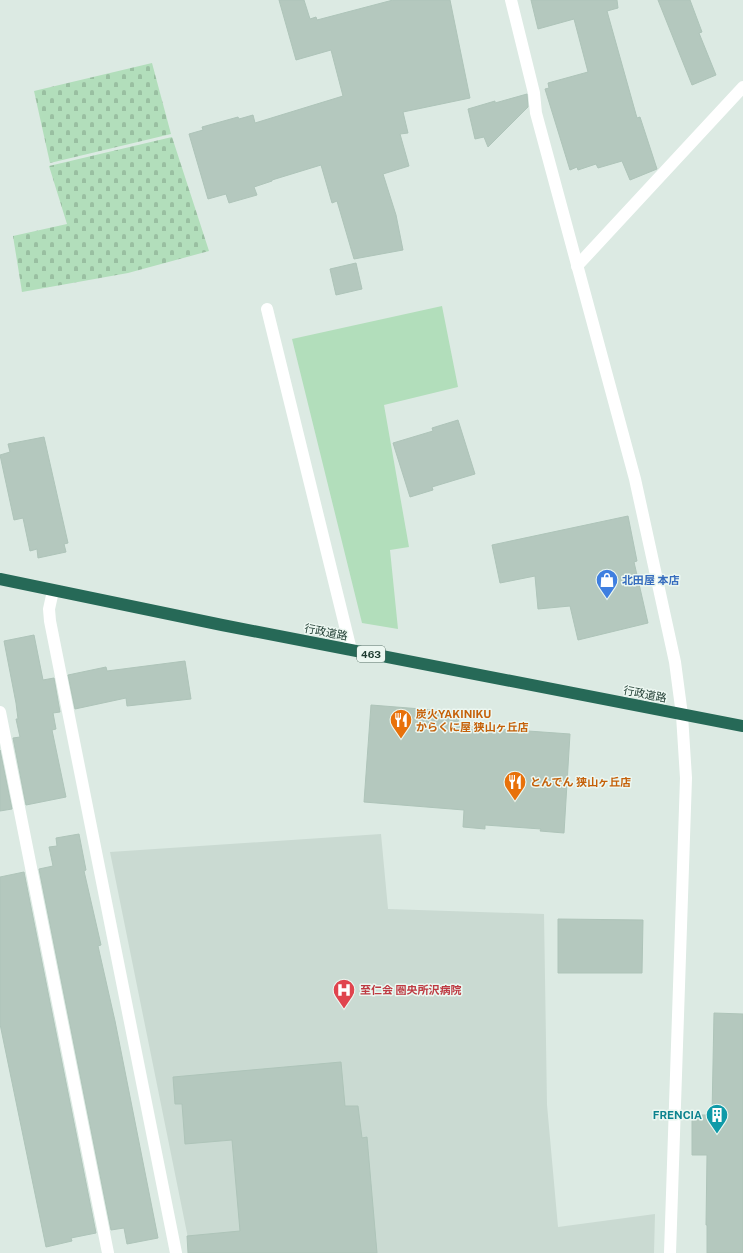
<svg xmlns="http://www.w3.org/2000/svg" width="743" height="1253" font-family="'Public Sans','Noto Sans JP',sans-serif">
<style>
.built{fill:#cadad2}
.cemetery{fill:url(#cemetery-stones)}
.park{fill:#b2debb}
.building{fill:#b4c8be;stroke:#aec4b9}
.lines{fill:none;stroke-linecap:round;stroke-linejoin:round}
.lane{stroke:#fff;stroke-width:12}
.street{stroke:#fff;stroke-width:12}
.highway{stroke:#266957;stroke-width:12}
.labels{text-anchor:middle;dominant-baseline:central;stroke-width:3;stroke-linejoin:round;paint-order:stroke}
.shield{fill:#ecf7f1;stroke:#5b736a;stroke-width:1}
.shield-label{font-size:10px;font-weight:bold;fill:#1d3b30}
.shop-label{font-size:11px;font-weight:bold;fill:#366cbe;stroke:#ecf7f1;text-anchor:start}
.street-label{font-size:11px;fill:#1d3b30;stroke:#ecf7f1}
.food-label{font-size:11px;font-weight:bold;fill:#c56008;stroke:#ecf7f1;text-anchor:start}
.health-label{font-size:11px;font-weight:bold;fill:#be3a42;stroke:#ecf7f1;text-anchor:start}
.culture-label{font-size:11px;font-weight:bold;fill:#0d838f;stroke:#ecf7f1;text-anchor:end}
</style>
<defs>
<pattern id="cemetery-stones" width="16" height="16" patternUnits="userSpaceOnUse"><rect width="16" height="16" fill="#b2debb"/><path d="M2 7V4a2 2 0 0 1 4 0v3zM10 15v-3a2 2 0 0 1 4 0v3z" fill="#99bfa1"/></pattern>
</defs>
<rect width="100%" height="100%" fill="#dceae3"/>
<polygon class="built" points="381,834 388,909 544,914 547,1105 558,1227 655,1214 654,1253 191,1253 110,852"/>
<g class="cemetery">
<polygon points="152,63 171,134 50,163 34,91"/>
<polygon points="172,137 209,251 128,273 22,292 13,236 67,224 49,166"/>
</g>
<polygon class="park" points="442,306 458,387 384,405 409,547 390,550 398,629 362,623 292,339"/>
<g class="building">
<polygon points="279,0 304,0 310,19 316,17 317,20 393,0 450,0 470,98 403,112 408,133 400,134 409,166 383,174 396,215 403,250 354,259 337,201 332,203 321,165 272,180 272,181 254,187 257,195 229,203 226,194 208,199 189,134 203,130 202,127 238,117 239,119 253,115 255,123 343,96 331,50 296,60"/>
<polygon points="531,0 617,0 618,8 607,11 637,118 640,117 657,169 630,180 622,161 598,168 596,164 578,170 577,167 570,170 545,89 549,88 548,83 588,72 574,19 538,29"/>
<polygon points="658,0 690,0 702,32 699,33 716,75 692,85"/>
<polygon points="527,94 528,107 488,147 484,137 475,139 468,109 495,101 495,103"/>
<polygon points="356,263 362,289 336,295 330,269"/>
<polygon points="458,420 475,474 432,487 433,490 410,497 393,443 433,431 432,428"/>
<polygon points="44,437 68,543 64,544 66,552 38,558 37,549 30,551 23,518 14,520 0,455 10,452 8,444"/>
<polygon points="628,516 637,561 634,562 648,623 578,640 570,606 538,609 535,576 500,583 492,545"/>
<polygon points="34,635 43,680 54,678 60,712 53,713 56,729 52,730 66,797 26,805 13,738 20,737 16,719 18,719 16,703 4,641"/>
<polygon points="185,661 191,699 127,706 126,698 75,709 68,675 106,667 107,671"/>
<polygon points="371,705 459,712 458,726 570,734 564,833 540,831 541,829 485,825 485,829 463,827 464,810 364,802"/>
<polygon points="0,750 12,809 0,811"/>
<polygon points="79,834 86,870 84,871 101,945 98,946 115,1021 158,1238 127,1244 124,1228 111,1230 39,869 53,866 49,847 57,846 56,838"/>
<polygon points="24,872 96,1233 71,1238 72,1241 46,1247 0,1024 0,877"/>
<polygon points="558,919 643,920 642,973 558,973"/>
<polygon points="714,1013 743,1014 743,1253 707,1253 707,1225 706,1225 707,1155 692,1155 692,1115 712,1115"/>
<polygon points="341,1062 345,1106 358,1106 362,1138 367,1137 377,1253 188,1253 187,1236 240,1231 232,1140 185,1144 182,1104 175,1104 173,1077"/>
</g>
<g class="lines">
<polyline class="lane" points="267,309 351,650"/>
<g class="street">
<polyline points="511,0 534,93 536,113 635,479 675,662 682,715 686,778 670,1253"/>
<polyline points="577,266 743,87"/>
<polyline points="53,591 49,609 50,621 176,1253"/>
<polyline points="0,712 108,1253"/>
</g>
<polyline class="highway" points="0,579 222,625 743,726"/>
</g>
<defs>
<g id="shop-pin" transform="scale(1.15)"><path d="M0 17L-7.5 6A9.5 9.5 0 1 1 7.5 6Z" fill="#3f7fe0" stroke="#ecf7f1"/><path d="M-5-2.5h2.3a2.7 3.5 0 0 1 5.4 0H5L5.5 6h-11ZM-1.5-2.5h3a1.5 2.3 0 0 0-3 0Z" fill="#fff"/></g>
<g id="restaurant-pin" transform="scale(1.15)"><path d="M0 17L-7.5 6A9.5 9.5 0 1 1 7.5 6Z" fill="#e8710a" stroke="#ecf7f1"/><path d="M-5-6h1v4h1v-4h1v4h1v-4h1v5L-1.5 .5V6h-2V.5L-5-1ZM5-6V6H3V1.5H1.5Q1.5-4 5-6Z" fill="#fff"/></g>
<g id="hospital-pin" transform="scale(1.15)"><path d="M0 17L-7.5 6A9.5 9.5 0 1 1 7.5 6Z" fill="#e0444e" stroke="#ecf7f1"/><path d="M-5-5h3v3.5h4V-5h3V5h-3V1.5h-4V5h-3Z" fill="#fff"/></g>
<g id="building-pin" transform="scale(1.15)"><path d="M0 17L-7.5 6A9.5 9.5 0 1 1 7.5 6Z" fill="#0f9aa8" stroke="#ecf7f1"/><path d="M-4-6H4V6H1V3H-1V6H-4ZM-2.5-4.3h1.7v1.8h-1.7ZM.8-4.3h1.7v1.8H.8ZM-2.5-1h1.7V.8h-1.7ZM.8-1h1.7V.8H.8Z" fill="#fff"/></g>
</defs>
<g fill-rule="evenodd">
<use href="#shop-pin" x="607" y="580"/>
<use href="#restaurant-pin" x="401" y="720"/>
<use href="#restaurant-pin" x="515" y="782"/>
<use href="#hospital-pin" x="344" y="990"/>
<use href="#building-pin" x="717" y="1115"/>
</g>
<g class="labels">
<rect class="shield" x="357" y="646" width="28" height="16" rx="3"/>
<g class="shield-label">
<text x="371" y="654">463</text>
</g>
<g class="shop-label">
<text x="622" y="580">北田屋 本店</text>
</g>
<g class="street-label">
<text transform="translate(326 632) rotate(11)">行政道路</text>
<text transform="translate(645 694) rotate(11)">行政道路</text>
</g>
<g class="food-label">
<text x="416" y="714">炭火YAKINIKU<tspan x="416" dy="13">からくに屋 狭山ヶ丘店</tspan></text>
<text x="530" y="782">とんでん 狭山ヶ丘店</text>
</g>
<g class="health-label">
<text x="360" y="990">至仁会 圏央所沢病院</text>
</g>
<g class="culture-label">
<text x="702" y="1115">FRENCIA</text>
</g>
</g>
</svg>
